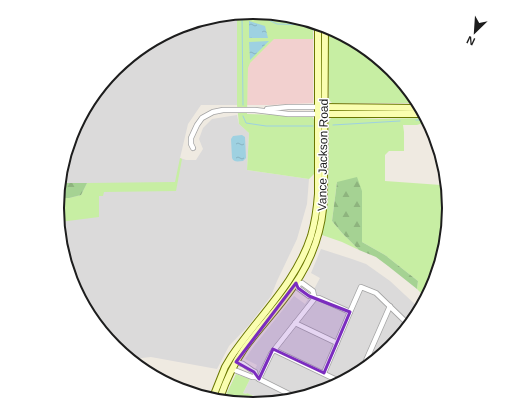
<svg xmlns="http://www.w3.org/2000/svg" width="507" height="417" font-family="Helvetica,sans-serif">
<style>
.residential{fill:#dbdada}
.commercial{fill:#f2d0cf}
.grass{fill:#c7eea3}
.forest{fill:url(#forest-firs)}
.water{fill:url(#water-ripples)}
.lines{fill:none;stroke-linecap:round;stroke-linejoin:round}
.stream{stroke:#9ed1e1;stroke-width:1}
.street-casing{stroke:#a4a4a4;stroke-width:6}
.secondary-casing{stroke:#6a7700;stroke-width:8}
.street{stroke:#fff;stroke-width:4.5}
.secondary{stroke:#fafeb0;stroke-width:6}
.marked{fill:#7b2cbf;fill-opacity:0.2;stroke:#7b2cbf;stroke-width:3;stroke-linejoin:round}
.labels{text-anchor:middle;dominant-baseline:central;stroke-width:3;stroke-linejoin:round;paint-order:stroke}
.street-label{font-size:12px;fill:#1d1d1d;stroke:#fff}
.rim{fill:none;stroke:#1d1d1d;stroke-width:2}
</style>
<defs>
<pattern id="forest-firs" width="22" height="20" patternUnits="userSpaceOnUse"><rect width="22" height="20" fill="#a5d293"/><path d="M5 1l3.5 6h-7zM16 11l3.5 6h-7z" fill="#8eb47e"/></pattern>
<pattern id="water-ripples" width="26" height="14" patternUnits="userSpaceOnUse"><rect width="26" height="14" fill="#9ed1e1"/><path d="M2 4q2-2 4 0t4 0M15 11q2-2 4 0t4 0" fill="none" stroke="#88b3c1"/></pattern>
</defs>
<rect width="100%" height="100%" fill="#efeae1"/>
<g class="residential">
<polygon points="237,15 237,105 201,105 188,124 180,158 186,160 196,160 203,149 199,139 203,128 212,119 237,115 239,124 249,133 247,170 309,179 307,204 297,239 277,281 271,296 249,325 229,346 217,369 151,357 132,359 114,347 72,283 57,208 72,133 115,69 179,27"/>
<polygon points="321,249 352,259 366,264 390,281 419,308 392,348 328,390 266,402 247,393 246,394 243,393 257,365 245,359 254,346 294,296 305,304 312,293 320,278 311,273"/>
</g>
<polygon class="commercial" points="248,39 313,39 313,103 269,105 247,105"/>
<g class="grass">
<polygon points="254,12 276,17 313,24 313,39 274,39 250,63 248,68 247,114 312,116 314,120 314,174 309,179 247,170 249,133 239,124 237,105 237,15"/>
<polygon points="328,27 393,70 415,103 332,103 329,100"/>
<path d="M 332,117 L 379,119 L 425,118 L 429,125 L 420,124 L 417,125 L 403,125 L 404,132 L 404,151 L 389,151 L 385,155 L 385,181 L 441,185 L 442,180 L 444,180 L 450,209 L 435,284 L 426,298 L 417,289 L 418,281 L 385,255 L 362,242 L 362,191 L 337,182 L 332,221 L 342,233 L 359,250 L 342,242 L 322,235 C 330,198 329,160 329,121 Z"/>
<polygon points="180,158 182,159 176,191 104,192 103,196 99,196 99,217 60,222 57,208 59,198 69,198 81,195 87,183 175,182"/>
<polygon points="236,374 250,379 243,393 246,394 247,393 266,402 253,405 224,399"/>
</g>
<g class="forest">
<polygon points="357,177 362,191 362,242 385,255 418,281 417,289 388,266 376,257 359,250 342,233 332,221 337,182"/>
<polygon points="63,179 63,183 87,183 81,195 69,198 59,198"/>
</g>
<g class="water">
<polygon points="249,21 265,26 268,38 249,38"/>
<polygon points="269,41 250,60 249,42"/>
<path d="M 242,135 L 245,137 L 246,158 L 243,161 C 239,161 234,163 232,158 L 231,139 L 233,136 Z"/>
</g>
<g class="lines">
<g class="stream">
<polyline points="252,12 277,24 313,25"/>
<polyline points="242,14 243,105"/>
<polyline points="243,116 246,123 266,126 313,126"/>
<polyline points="416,120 426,120"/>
<polyline points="333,125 400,121"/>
</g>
<g class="street-casing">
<g id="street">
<polyline points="267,109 288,107 318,107"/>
<polyline points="193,148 191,144 191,138 197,125 202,118 213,112 223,110 255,110 288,114 318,114"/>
<polyline points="297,283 298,284 302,283 313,291 314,296"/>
<polyline points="298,284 298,288 309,296 314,296 315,298 319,298 350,312 361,287 376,293 408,324"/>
<polyline points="295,323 337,343"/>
<polyline points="274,350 315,298"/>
<polyline points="236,362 243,364 253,371 255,372 256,377"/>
<polyline points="232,369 252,377 256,377 259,379"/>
<polyline points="359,370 365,363 390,306"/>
<polyline points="324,373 350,312"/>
<polyline points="295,397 259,379 271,354 274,350 341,382"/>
</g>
</g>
<g class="secondary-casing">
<g id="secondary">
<polyline points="322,107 418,108"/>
<polyline points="322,114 422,114"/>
<path d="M 213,397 L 225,367 L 231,357 C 258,317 296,283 311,236 C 315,222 317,208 318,194 L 318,25"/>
<path d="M 220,398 C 226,381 233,365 244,349 C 259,328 278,309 293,287 C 312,260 323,229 324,196 L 325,26"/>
</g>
</g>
<use href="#street" class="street"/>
<use href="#secondary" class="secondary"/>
</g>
<path class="marked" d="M 296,283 L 298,288 L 309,296 L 350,312 L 324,373 L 273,349 L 259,379 L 254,372 L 236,362 Z"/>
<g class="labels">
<g class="street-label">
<text transform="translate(323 155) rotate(-89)">Vance Jackson Road</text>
</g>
</g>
<path d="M0 0H507V417H0ZM64 208a189 189 0 1 1 378 0a189 189 0 1 1-378 0Z" fill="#fff" fill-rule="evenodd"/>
<path class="rim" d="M64 208a189 189 0 1 1 378 0a189 189 0 1 1-378 0Z"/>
<g transform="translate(475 32) rotate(205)" stroke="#ffffff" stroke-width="3" paint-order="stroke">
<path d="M0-3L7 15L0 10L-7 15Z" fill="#1d1d1d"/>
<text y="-6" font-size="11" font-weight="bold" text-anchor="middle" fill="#1d1d1d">N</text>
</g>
</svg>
